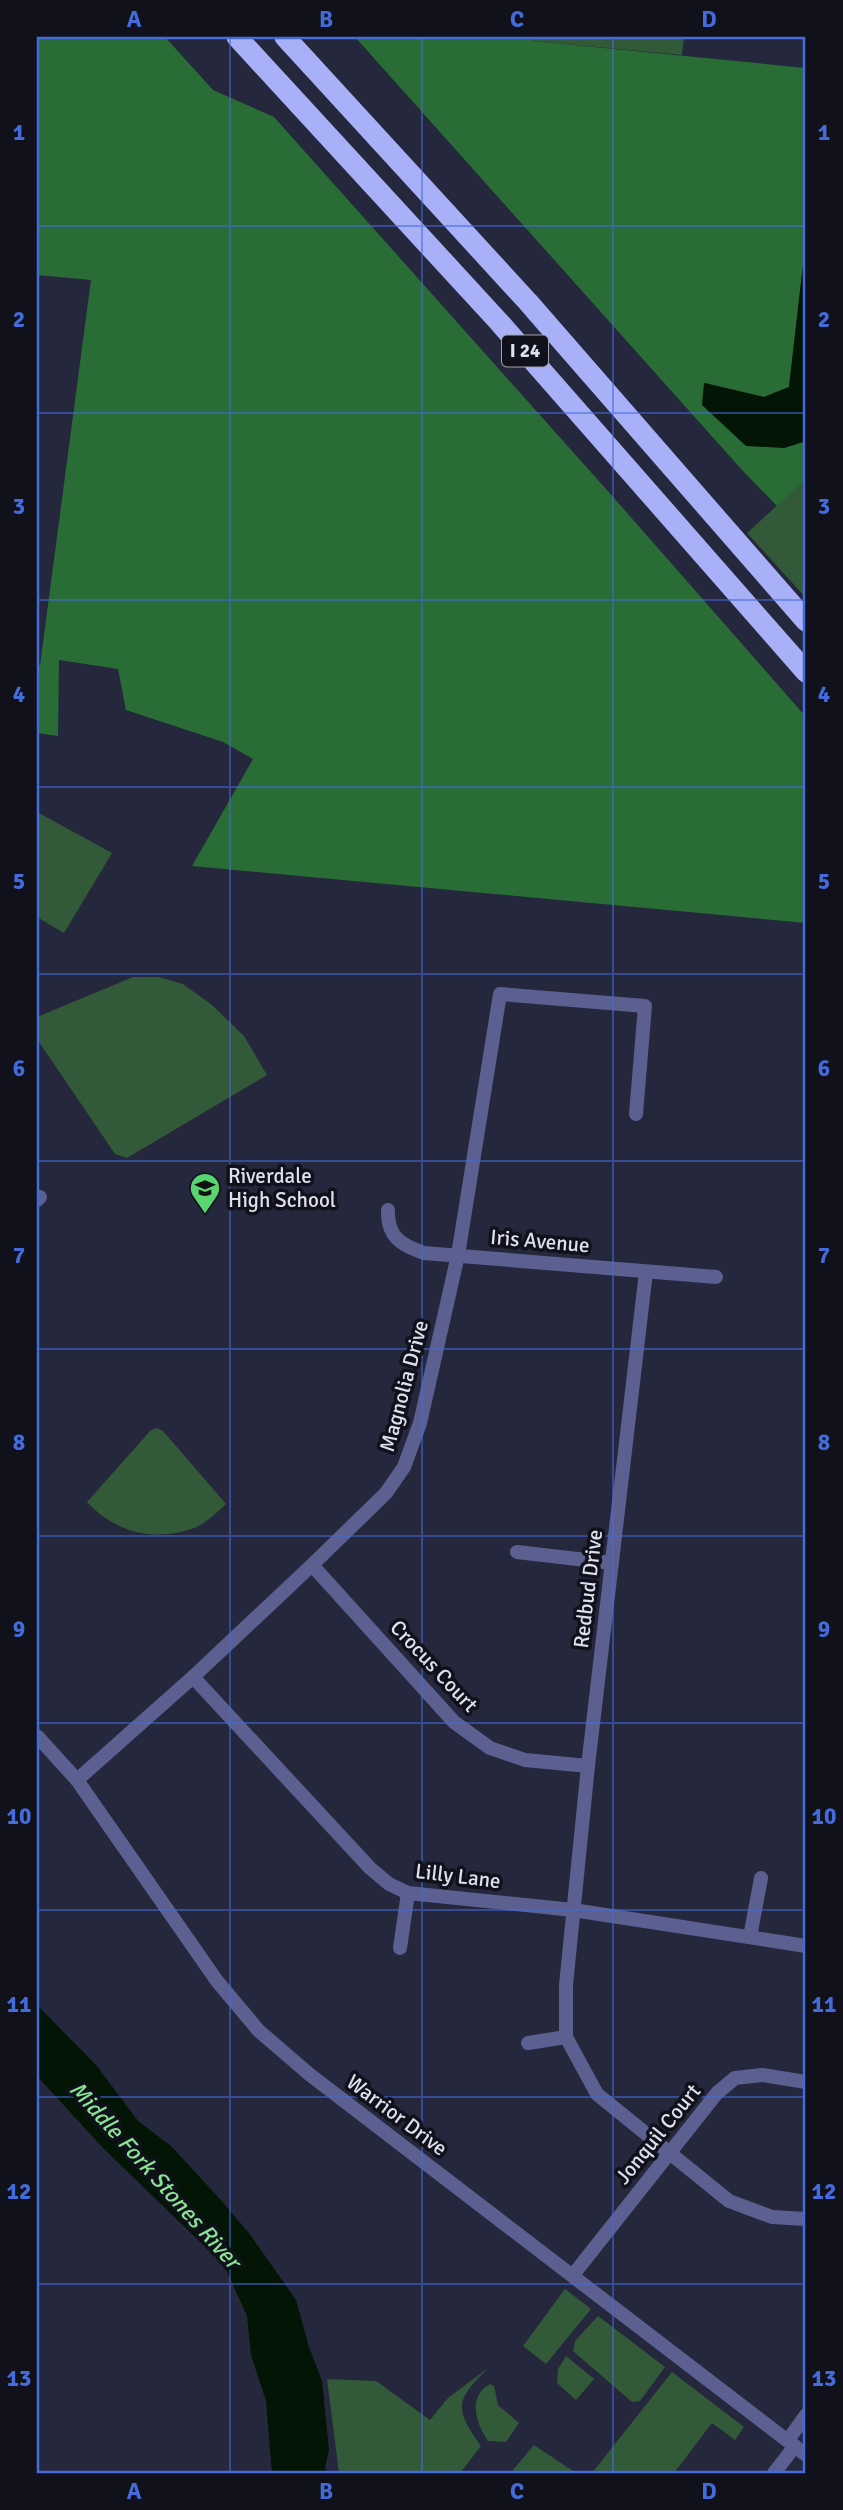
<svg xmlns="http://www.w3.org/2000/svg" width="843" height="2510" font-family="Signika,sans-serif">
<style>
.green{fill:#335a38}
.forest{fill:#296c35}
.water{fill:#031505}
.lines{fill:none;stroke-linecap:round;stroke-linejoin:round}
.minor{stroke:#5b6090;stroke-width:14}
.highway{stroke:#a8b0f7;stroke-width:21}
.grid{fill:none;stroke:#446bdc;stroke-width:2;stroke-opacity:0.55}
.labels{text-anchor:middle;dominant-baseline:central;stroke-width:7;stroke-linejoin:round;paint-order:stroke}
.shield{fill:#10111a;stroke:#a0a2ae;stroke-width:2}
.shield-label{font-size:19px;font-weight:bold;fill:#dee0ee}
.poi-label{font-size:21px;fill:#dee0ee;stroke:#10111a;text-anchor:start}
.street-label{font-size:21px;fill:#dee0ee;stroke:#10111a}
.water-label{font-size:23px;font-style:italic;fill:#88e293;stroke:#10111a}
.neatline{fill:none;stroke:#446bdc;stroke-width:2.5}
.grid-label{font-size:23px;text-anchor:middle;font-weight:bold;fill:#446bdc}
</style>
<rect width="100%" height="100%" fill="#25273c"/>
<g class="green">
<polygon points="530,37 684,37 682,55 533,41"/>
<polygon points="806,479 806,598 747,533"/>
<polygon points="37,812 112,853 64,933 37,917"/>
<polygon points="133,977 159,977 183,984 212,1005 244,1036 267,1075 127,1158 115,1154 37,1039 37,1017"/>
<path d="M 157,1428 L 163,1431 L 226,1504 C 216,1513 205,1525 191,1529 C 152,1542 115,1532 87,1502 L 151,1430 Z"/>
<polygon points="565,2289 591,2309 546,2364 523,2346"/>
<polygon points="598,2316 665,2367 640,2401 632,2402 573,2351 575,2341"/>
<polygon points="566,2356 594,2379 576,2400 557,2383 558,2369"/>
<path d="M 488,2368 C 455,2401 454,2408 481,2446 L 460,2473 L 339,2473 L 327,2379 L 376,2381 L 430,2420 L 448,2398 Z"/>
<polygon points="672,2372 744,2427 735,2440 712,2423 674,2473 592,2473"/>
<path d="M 490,2384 L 494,2386 L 498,2405 L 519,2423 L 506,2442 L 488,2441 C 476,2423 467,2397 490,2384 Z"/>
<polygon points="534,2445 576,2473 517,2473 513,2470"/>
</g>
<g class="forest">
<polygon points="37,37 165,37 213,90 274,117 614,498 806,717 806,923 192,866 253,759 223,742 126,710 118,669 59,660 58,736 37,733 37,665 40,665 91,280 37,275"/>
<polygon points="355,37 529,37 533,41 806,68 806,239 789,387 764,397 705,383 702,405 784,448 806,441 806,479 777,506 742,470"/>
</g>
<g class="water">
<polygon points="806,239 806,441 784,448 746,446 702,405 704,383 764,397 789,387"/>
<polygon points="37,2005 96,2065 138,2121 171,2146 218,2197 249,2233 296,2300 309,2347 322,2381 329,2450 325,2467 327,2473 272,2473 266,2401 251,2355 247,2316 224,2265 103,2148 37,2076"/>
</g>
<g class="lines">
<g class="minor">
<polyline points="37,1200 40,1197"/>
<path d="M 388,1210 C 387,1237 401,1245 424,1253 L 716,1277"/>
<polyline points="646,1272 588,1766 566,1985 566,2037 597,2094 729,2201 772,2217 806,2219"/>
<polyline points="517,1552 612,1563"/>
<polyline points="312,1565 454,1722 490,1748 525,1760 588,1766"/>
<polyline points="193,1677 370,1868 389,1884 408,1893 573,1910 806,1946"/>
<polyline points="37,1736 77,1780 217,1981 259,2031 309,2074 806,2455"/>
<polyline points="77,1780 193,1677 312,1565 386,1493 404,1467 420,1423 458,1255 500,994 645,1006 636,1114"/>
<polyline points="750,1937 761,1878"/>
<polyline points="400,1948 408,1893"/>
<polyline points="528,2043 566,2037"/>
<polyline points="573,2275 717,2093 735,2078 762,2075 806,2082"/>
<polyline points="788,2440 806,2415"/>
<polyline points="774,2473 795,2446"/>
</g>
<g class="highway">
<polyline points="237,37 499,322 806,672"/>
<polyline points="285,37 528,302 806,621"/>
</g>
</g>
<path class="grid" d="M 230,37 L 230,2473M 422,37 L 422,2473M 613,37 L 613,2473M 37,226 L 806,226M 37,413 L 806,413M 37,600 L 806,600M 37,787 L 806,787M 37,974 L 806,974M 37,1161 L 806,1161M 37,1349 L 806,1349M 37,1536 L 806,1536M 37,1723 L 806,1723M 37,1910 L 806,1910M 37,2097 L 806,2097M 37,2284 L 806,2284"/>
<defs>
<g id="school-pin" transform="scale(1.575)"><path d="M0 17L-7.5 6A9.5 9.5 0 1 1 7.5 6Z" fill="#59d56f" stroke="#10111a"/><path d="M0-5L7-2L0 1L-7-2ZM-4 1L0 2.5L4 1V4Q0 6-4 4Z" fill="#111"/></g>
</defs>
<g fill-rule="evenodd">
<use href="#school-pin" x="205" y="1188"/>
</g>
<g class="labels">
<rect class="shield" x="502" y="335.5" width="46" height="31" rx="5"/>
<g class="shield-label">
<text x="525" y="351">I 24</text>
</g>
<g class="poi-label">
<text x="228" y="1176">Riverdale<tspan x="228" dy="24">High School</tspan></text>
</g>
<g class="street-label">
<text transform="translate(540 1241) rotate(5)">Iris Avenue</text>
<text transform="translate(404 1386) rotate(-75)">Magnolia Drive</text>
<text transform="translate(588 1589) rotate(-83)">Redbud Drive</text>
<text transform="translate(434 1666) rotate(47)">Crocus Court</text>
<text transform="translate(458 1876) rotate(7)">Lilly Lane</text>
<text transform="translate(397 2115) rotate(37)">Warrior Drive</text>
<text transform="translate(658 2134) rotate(-51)">Jonquil Court</text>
</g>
<g class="water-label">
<text transform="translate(155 2175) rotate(48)">Middle Fork Stones River</text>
</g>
</g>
<rect width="843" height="2510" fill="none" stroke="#10111a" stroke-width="77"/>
<rect x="38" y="38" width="766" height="2434" class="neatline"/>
<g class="grid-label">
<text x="134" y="27">A</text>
<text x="326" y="27">B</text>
<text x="517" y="27">C</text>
<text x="709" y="27">D</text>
<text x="19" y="140">1</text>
<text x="824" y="140">1</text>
<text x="19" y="327">2</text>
<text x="824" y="327">2</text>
<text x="19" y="514">3</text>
<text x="824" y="514">3</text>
<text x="19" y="702">4</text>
<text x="824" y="702">4</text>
<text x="19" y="889">5</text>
<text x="824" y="889">5</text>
<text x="19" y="1076">6</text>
<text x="824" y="1076">6</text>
<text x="19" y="1263">7</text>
<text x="824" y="1263">7</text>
<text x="19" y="1450">8</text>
<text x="824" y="1450">8</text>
<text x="19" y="1637">9</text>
<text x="824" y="1637">9</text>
<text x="19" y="1824">10</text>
<text x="824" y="1824">10</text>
<text x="19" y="2012">11</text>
<text x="824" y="2012">11</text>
<text x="19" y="2199">12</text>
<text x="824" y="2199">12</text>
<text x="19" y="2386">13</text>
<text x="824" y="2386">13</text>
<text x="134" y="2499">A</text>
<text x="326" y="2499">B</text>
<text x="517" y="2499">C</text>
<text x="709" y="2499">D</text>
</g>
</svg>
